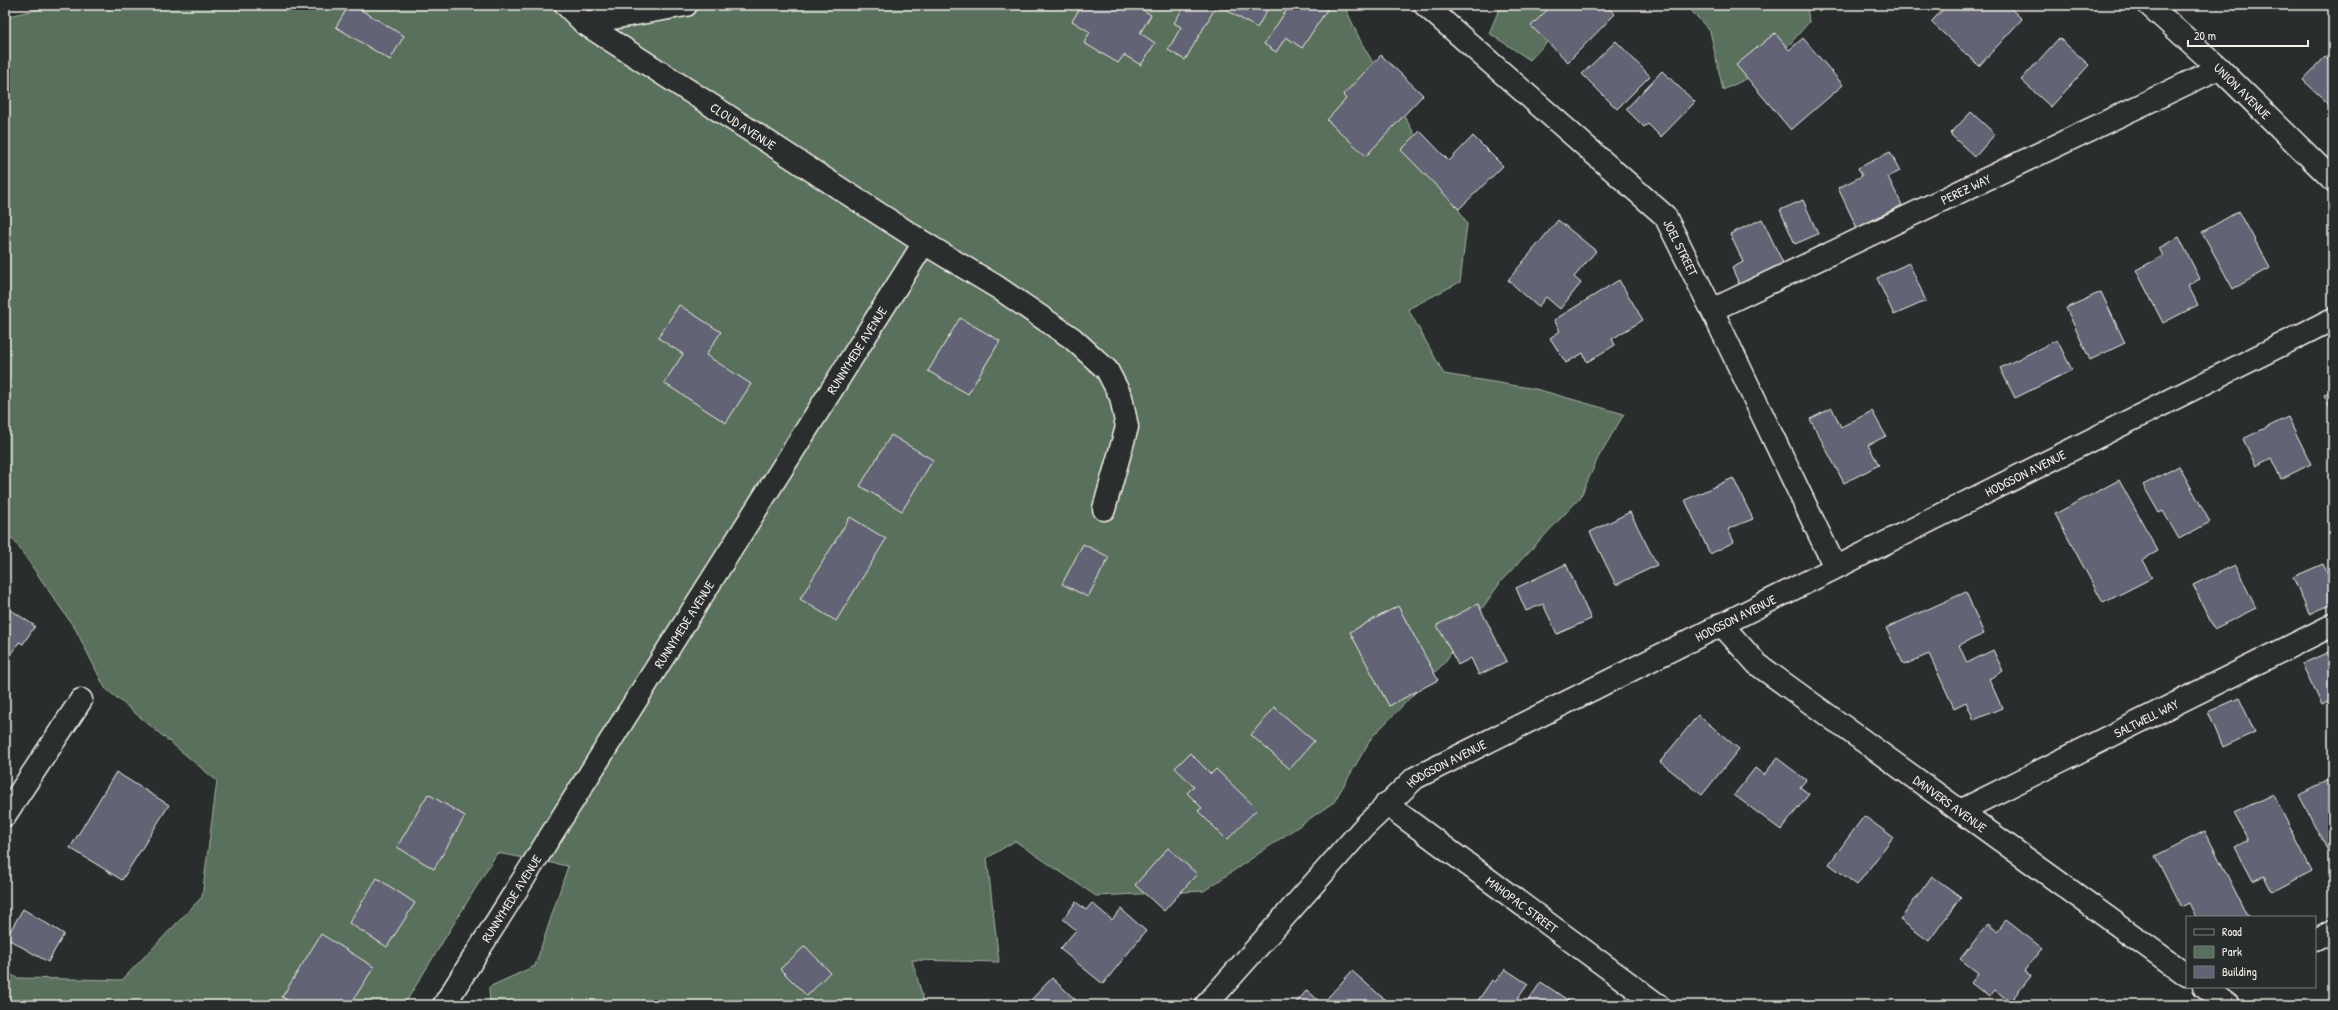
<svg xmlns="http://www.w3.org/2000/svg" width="2338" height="1010" font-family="'Patrick Hand',sans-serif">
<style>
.green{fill:#58705c;stroke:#a6b0a2}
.building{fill:#626375;stroke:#f4f1e8}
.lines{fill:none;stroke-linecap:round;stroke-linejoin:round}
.minor-casing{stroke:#f4f1e8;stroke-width:25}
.minor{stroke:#2a2d2e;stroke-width:22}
.labels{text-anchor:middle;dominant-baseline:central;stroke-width:3;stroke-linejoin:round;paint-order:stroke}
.street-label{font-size:13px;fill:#f4f1e8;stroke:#2a2d2e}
</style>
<rect width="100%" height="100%" fill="#2a2d2e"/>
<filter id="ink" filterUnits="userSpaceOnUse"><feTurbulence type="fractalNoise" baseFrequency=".025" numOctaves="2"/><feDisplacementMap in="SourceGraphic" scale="8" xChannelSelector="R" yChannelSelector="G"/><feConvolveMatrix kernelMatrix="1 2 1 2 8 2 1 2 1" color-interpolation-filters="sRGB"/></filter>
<g filter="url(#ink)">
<g class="green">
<polygon points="56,5 1344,5 1361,42 1467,224 1460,282 1408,309 1444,374 1536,389 1624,414 1598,458 1580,498 1502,580 1444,663 1372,737 1334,802 1204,891 1096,896 1015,841 987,858 999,962 912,960 925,1005 490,1005 489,987 535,966 568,866 497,853 404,1005 5,1005 5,971 17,978 122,980 202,897 217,781 105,688 76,630 13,539 5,538 5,17"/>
<polygon points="1501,5 1581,5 1530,60 1489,33"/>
<polygon points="1686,5 1807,5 1809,22 1769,68 1723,90 1710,31"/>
</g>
<g class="building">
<polygon points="349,5 353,5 404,36 390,60 336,27"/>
<polygon points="1082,5 1135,5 1151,15 1140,33 1155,43 1141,65 1124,55 1118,63 1084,43 1090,32 1072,21"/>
<polygon points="1185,5 1217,5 1185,60 1168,50 1181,27 1174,23"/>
<polygon points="1231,5 1270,5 1257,28 1228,11"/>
<polygon points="1290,5 1330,5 1302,48 1286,37 1276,52 1264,44"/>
<polygon points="1552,5 1605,5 1615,14 1568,62 1531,26"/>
<polygon points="1947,5 2007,5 2022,19 1979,66 1931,22"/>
<polygon points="1775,33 1789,50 1803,38 1843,85 1791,130 1736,65"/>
<polygon points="2059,38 2089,65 2051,107 2021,80"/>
<polygon points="1616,41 1650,76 1617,109 1582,74"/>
<polygon points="1381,55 1423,95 1366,156 1327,120 1346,99 1343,95"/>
<polygon points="2325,57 2333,64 2333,108 2303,80"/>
<polygon points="1662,71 1695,102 1661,137 1648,124 1644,127 1626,109"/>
<polygon points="1971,112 1995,134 1975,157 1950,134"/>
<polygon points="1420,131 1449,161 1473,136 1503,166 1459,209 1401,150"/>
<polygon points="1890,152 1900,171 1888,177 1902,205 1857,228 1838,188 1862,176 1858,168"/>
<polygon points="1803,200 1818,234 1795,244 1780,210"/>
<polygon points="2239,211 2270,268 2233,289 2202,232"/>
<polygon points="1762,219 1784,265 1740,286 1732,268 1743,262 1730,234"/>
<polygon points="1558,220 1596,251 1574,277 1581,283 1560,309 1546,297 1538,307 1508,280"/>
<polygon points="2179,237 2200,279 2188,285 2198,305 2163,323 2136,270 2163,256 2159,248"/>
<polygon points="1909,263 1926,301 1894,315 1877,278"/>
<polygon points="1619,280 1643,320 1612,339 1615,345 1587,362 1583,353 1566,363 1550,338 1560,331 1554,320"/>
<polygon points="2101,292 2125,343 2090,360 2066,308"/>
<polygon points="679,305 721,332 706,355 751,384 726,423 664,383 683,354 658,338"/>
<polygon points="960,318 1000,341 968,394 928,371"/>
<polygon points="2057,340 2072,370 2015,398 2000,368"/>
<polygon points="2333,391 2333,413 2324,395"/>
<polygon points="1832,408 1841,427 1872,411 1886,436 1868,445 1879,465 1844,483 1810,419"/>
<polygon points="2288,417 2311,464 2281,479 2271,458 2256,466 2243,439"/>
<polygon points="891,435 933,460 902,511 860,486"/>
<polygon points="2179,466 2210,522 2179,539 2163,511 2159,513 2143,485"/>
<polygon points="1733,478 1753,519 1728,529 1734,542 1710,554 1685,500"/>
<polygon points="2119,480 2158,551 2142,560 2152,578 2103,603 2055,514"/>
<polygon points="1630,512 1657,565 1616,585 1590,532"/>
<polygon points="850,517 886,539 836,621 800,599"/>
<polygon points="1083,544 1109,557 1088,597 1062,584"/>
<polygon points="1566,564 1591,619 1557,634 1543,604 1526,611 1516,588"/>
<polygon points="2323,564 2333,586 2333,603 2309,614 2293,577"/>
<polygon points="2235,565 2256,608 2214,629 2193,585"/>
<polygon points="1966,592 1984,634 1959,645 1967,663 1993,650 2003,671 1989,679 2002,708 1974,720 1966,702 1954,708 1929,654 1904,665 1886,628"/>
<polygon points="1478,604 1507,661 1479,675 1471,658 1458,665 1437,625"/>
<polygon points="5,606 35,626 23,644 19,642 5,663"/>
<polygon points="1398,606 1438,680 1389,706 1350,632"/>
<polygon points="2333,650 2333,699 2322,705 2302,664"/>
<polygon points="2239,698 2255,732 2223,747 2208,712"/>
<polygon points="1274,707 1314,741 1290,769 1251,735"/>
<polygon points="1698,715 1739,749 1702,795 1660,762"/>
<polygon points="1190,753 1211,774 1216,769 1257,809 1227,840 1198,811 1202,808 1187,793 1194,786 1175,768"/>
<polygon points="1777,758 1806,780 1800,787 1809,794 1781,830 1734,795 1755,768 1764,775"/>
<polygon points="116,772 169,805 122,880 70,848"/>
<polygon points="2333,778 2333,861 2299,795"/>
<polygon points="428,794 465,816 434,869 397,847"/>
<polygon points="2273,794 2312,871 2272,892 2264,876 2253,881 2235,847 2248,840 2234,813"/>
<polygon points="1864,816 1893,837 1857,885 1829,864"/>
<polygon points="2205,831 2248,917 2196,917 2189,903 2181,907 2155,856"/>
<polygon points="1168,848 1197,874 1164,911 1135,885"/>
<polygon points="1932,876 1961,897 1929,941 1900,920"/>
<polygon points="377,878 415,903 387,947 349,923"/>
<polygon points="1076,902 1086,910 1092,903 1112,920 1121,909 1146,931 1103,984 1060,949 1076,930 1063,919"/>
<polygon points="23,909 64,934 48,962 6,938"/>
<polygon points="2006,920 2042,948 2024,971 2031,976 2010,1002 1995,990 1989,997 1971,983 1978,973 1960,959 1988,924 1997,931"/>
<polygon points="321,934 374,967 350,1005 296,1005 282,997"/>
<polygon points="805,946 830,972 807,996 780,969"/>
<polygon points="1505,969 1528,984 1513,1005 1475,1005 1492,980 1495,982"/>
<polygon points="1352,971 1391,1005 1294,1005 1307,990 1322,1004"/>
<polygon points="1052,978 1081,1005 1026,1005"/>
<polygon points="1541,982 1569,1001 1566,1005 1525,1005"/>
</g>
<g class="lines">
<g class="minor-casing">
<g id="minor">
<path id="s1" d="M 566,5 L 584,23 L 924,243 L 997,287 L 1072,338 L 1107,370 L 1121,397 L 1127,427 L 1104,509"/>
<path id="s2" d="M 1425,5 L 1665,216 L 1712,310 L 1835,567"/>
<path id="s3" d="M 2149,5 L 2219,68 L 2333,180"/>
<polyline points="584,23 686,5"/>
<path id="s4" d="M 1712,310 L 2219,68"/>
<path id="s5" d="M 1721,624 L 1757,664 L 2187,975"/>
<path id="s6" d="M 1386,804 L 1658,1005"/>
<path id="s7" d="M 1960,811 L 2333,625"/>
<polyline points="5,815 81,700"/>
<polyline points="2315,940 2333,931"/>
<polyline points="2204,987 2228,1005"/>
<path id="s8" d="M 444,1005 L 924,243"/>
<path id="s9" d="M 1206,1005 L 1365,826 L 1415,778 L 2333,319"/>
</g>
</g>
<use href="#minor" class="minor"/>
</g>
</g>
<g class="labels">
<g class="street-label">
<text stroke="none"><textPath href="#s3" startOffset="127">UNION AVENUE</textPath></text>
<text stroke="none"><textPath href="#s1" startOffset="215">CLOUD AVENUE</textPath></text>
<text stroke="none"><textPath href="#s4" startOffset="281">PEREZ WAY</textPath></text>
<text stroke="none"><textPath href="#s2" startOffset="355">JOEL STREET</textPath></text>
<text stroke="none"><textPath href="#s8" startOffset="774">RUNNYMEDE AVENUE</textPath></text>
<text stroke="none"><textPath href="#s9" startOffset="991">HODGSON AVENUE</textPath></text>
<text stroke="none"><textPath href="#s9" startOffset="667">HODGSON AVENUE</textPath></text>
<text stroke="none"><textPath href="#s8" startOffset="450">RUNNYMEDE AVENUE</textPath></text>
<text stroke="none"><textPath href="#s7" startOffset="208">SALTWELL WAY</textPath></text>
<text stroke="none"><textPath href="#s9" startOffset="343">HODGSON AVENUE</textPath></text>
<text stroke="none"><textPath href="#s5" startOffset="292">DANVERS AVENUE</textPath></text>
<text stroke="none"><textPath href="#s8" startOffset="126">RUNNYMEDE AVENUE</textPath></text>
<text stroke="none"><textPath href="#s6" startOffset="169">MAHOPAC STREET</textPath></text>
</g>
</g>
<rect width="2338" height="1010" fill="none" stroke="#2a2d2e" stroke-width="20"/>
<rect x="10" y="10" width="2318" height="990" fill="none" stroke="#f4f1e8" stroke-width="1.5" filter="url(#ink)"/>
<rect x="2186" y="916" width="130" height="72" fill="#2a2d2e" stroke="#7b7b78"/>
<rect x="2194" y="929" width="20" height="6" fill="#2a2d2e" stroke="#7b7b78"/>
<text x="2222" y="936" font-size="12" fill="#f4f1e8">Road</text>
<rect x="2194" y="946" width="20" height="12" fill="#58705c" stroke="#7b7b78"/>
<text x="2222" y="956" font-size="12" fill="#f4f1e8">Park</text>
<rect x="2194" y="966" width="20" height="12" fill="#626375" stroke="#7b7b78"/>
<text x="2222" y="976" font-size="12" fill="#f4f1e8">Building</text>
<path d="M2188 40v6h120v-6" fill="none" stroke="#f4f1e8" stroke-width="2"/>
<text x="2194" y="40" font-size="12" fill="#f4f1e8" stroke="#2a2d2e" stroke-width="3" paint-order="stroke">20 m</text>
</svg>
